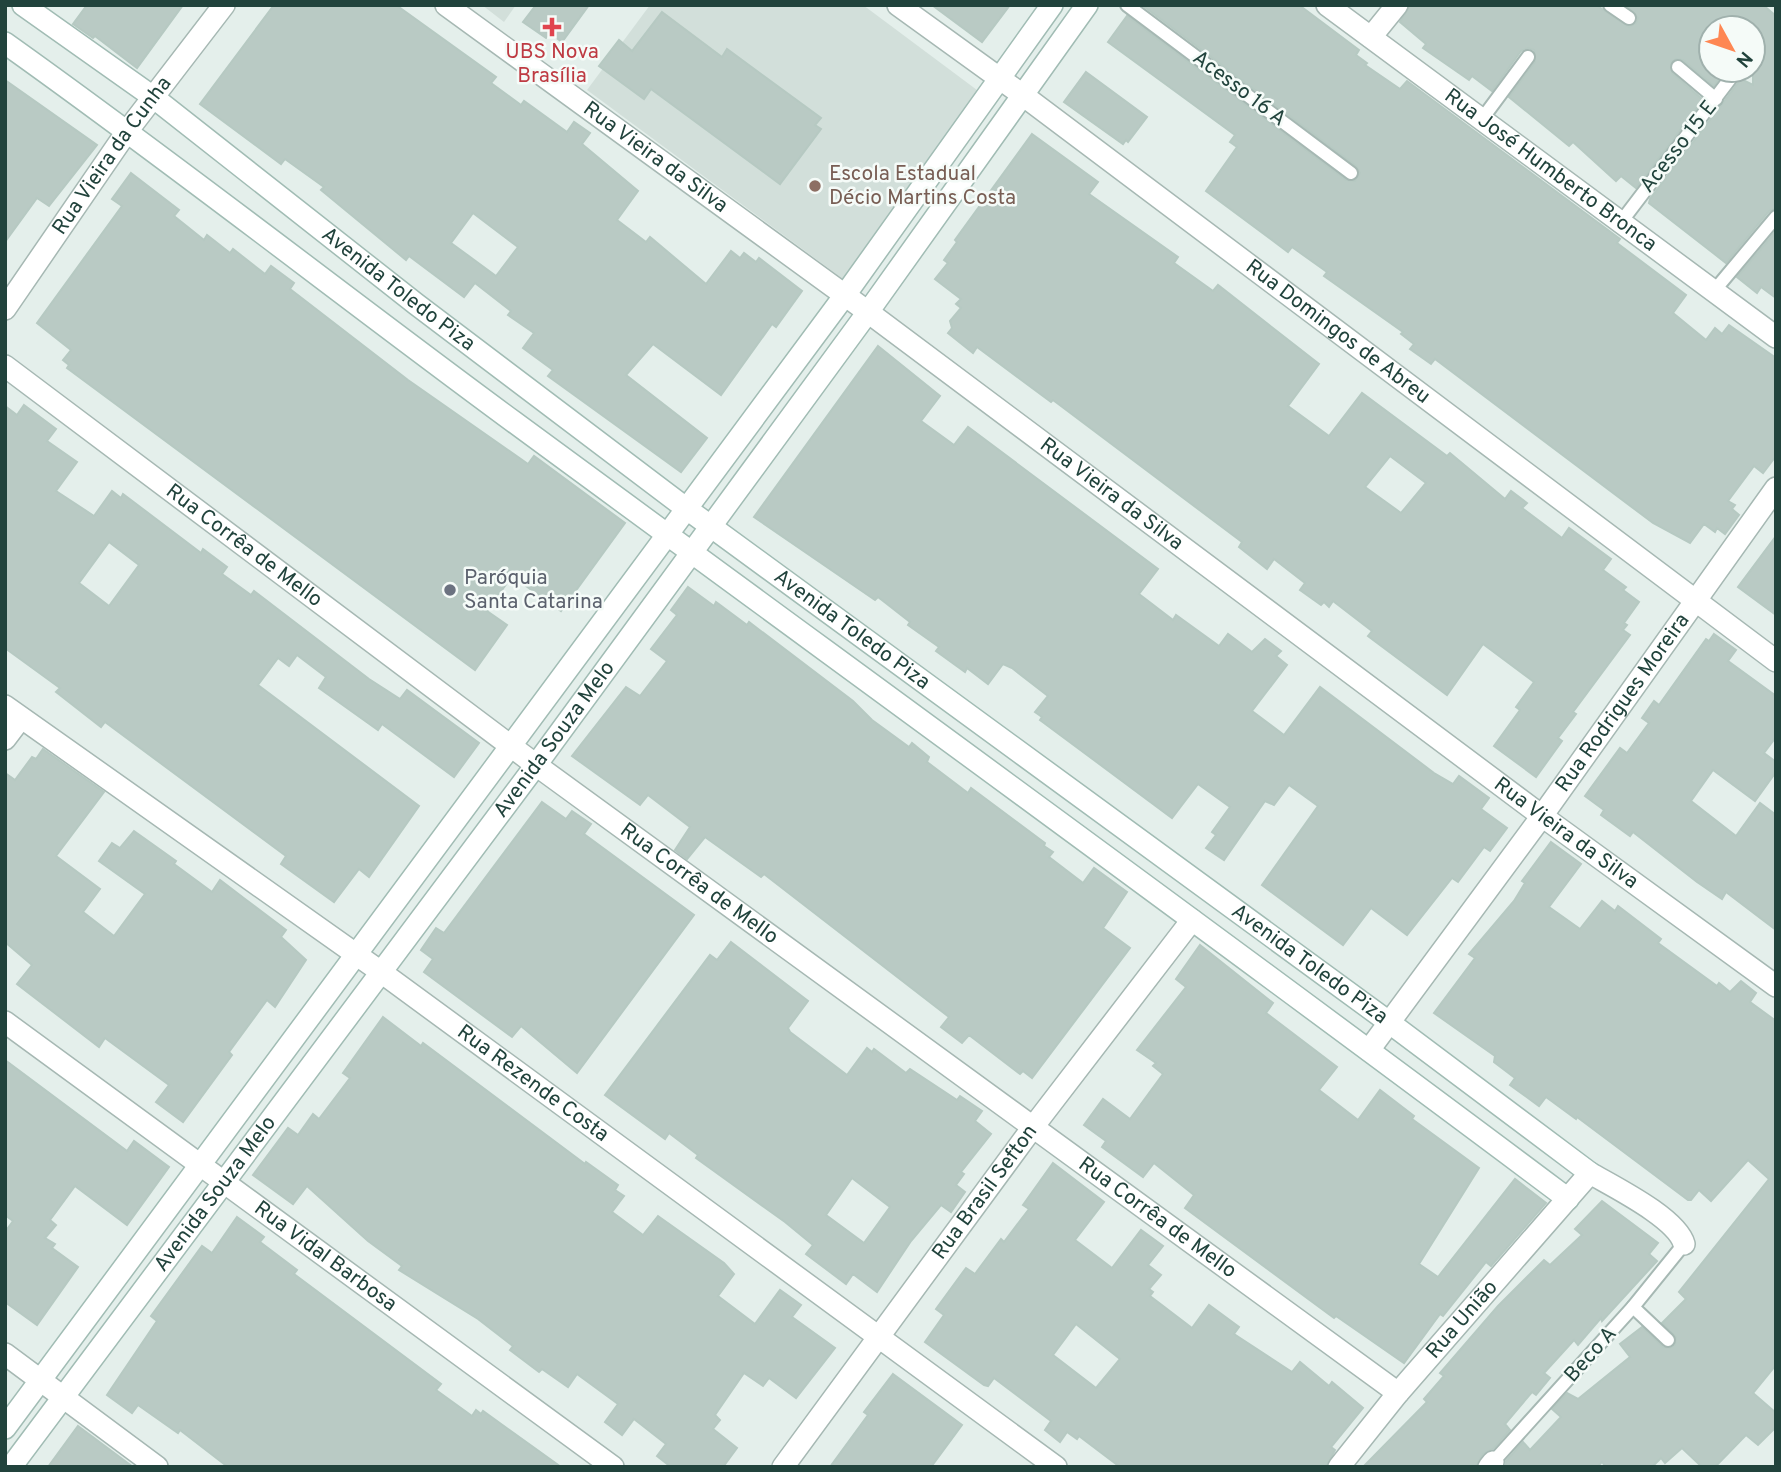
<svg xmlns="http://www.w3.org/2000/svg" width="1781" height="1472" font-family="Overpass,sans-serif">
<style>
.built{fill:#d2dfda}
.building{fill:#b9cac4;stroke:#b6c9c2;stroke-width:2;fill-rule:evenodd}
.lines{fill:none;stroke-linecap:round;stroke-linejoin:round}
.lane-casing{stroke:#a6b8b3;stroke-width:16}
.street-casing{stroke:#a6b8b3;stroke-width:24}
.secondary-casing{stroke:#a1bcb4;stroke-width:24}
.lane{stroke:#fff;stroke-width:12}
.street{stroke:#fff;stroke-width:21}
.secondary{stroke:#fff;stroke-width:21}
.health-dot{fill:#e0444e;stroke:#f5fbf8;stroke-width:2.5}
.education-dot{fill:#8d6e63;stroke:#f5fbf8;stroke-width:2.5}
.worship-dot{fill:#6b7280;stroke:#f5fbf8;stroke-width:2.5}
.labels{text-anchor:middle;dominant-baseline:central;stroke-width:5;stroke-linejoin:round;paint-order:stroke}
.health-label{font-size:21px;fill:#be3a42;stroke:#f5fbf8}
.street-label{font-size:21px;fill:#21433c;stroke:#f5fbf8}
.education-label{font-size:21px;fill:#785e54;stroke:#f5fbf8;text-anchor:start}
.worship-label{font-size:21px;fill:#5b616d;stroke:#f5fbf8;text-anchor:start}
</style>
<rect width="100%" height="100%" fill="#e4efeb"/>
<g class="built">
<polygon points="482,5 516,5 504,22"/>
<polygon points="650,5 863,5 981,93 843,279 587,90"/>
</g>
<g class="building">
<polygon points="87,5 183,5 137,68 95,36 93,38 73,24"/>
<path d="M 274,5 L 396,5 L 496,77 L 491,83 L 521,105 L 524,101 L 567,132 L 574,122 L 590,133 L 582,144 L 638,191 L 617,220 L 646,242 L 650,237 L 706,284 L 731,251 L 740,258 L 744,253 L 756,262 L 759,258 L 802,291 L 776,327 L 772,324 L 721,395 L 653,344 L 626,375 L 707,438 L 681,472 L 548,376 L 553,370 L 523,348 L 534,333 L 508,315 L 511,311 L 475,283 L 464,297 L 409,256 L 406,260 L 321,190 L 324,187 L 285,159 L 281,164 L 200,104 ZM 473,213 L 518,247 L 496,276 L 451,243 Z"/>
<polygon points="536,5 589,5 562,42 550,33 546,38 523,22"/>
<polygon points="932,5 1010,5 982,42"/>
<polygon points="1142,5 1299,5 1359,50 1356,55 1367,63 1365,65 1400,89 1407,81 1620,239 1617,243 1686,295 1673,313 1706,340 1715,328 1722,334 1729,325 1776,358 1776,456 1763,473 1754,466 1728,501 1735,505 1732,509 1739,515 1725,534 1717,528 1715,532 1704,524 1690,543 1653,523 1435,359 1431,364 1410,349 1414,344 1401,334 1403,332 1324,276 1327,272 1292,247 1288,252 1206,191 1237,147 1230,142 1235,135 1108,42 1127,16 1346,180 1355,181 1360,173 1356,166"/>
<polygon points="1410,5 1596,5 1629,27 1636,23 1638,18 1626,5 1763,5 1776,16 1776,208 1769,211 1726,263 1649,203 1650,199 1741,79 1753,85 1753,28 1711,28 1711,70 1721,76 1714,86 1683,60 1676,59 1671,62 1672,73 1703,100 1636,188 1621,176 1616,181 1573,142 1569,146 1509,97 1535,62 1534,50 1528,48 1521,51 1492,91 1472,76 1469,80 1423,48 1426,44 1400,22"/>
<polygon points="662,12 722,57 727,49 821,118 815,125 821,129 780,184 651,89 644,99 599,66 619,40 632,51"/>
<polygon points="1086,72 1147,117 1128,142 1126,140 1123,144 1064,102"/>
<polygon points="5,80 97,145 49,206 37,198 5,242"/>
<path d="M 1032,134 L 1098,182 L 1089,194 L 1178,257 L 1174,263 L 1213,291 L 1218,285 L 1319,364 L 1288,406 L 1329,436 L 1362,393 L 1447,456 L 1450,453 L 1505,499 L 1511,491 L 1527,503 L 1522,508 L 1562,538 L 1569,528 L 1611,559 L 1603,570 L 1626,587 L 1623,590 L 1639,602 L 1624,623 L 1627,625 L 1623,630 L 1630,635 L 1573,712 L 1576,714 L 1558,738 L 1562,741 L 1536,777 L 1494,746 L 1520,710 L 1516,707 L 1534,682 L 1483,644 L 1447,695 L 1368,636 L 1372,631 L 1333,601 L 1329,607 L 1324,602 L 1321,605 L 1300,590 L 1305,583 L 1274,559 L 1267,569 L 1239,547 L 1242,542 L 1053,400 L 1051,402 L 977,347 L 973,353 L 948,333 L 952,328 L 950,321 L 961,308 L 956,304 L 961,299 L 935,279 L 948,263 L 944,260 L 957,242 L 955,240 ZM 1390,456 L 1426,483 L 1401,513 L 1365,487 Z"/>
<polygon points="131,173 179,210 174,216 204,240 207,235 230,253 233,249 265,274 271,266 294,283 290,289 408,380 528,464 534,456 625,523 561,611 512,576 487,611 507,625 475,670 67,368 69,365 63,360 71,350 37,323 122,206 112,199"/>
<polygon points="1776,231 1776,298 1761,287 1757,293 1737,277"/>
<polygon points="878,346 940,396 921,421 954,445 968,427 1158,569 1139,594 1173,620 1176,615 1219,646 1228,634 1252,652 1265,639 1281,651 1276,656 1287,665 1252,711 1284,735 1320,687 1434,773 1453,784 1459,776 1489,798 1481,809 1507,828 1490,851 1484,847 1458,882 1452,878 1407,935 1371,908 1343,945 1262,885 1318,806 1289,785 1274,805 1265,801 1224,860 1206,848 1216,835 1212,832 1230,807 1198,784 1172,818 1040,720 1042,717 1035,712 1048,696 1012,668 1003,664 988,684 967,668 965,672 936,651 939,647 908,625 910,622 878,597 875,600 754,517"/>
<path d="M 24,405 L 56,429 L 47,441 L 77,462 L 56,491 L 94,516 L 112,491 L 121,498 L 123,494 L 201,553 L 203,549 L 227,567 L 222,574 L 251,595 L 254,591 L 369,679 L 400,699 L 407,690 L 479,743 L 454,777 L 382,724 L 378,730 L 319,688 L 326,677 L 297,655 L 289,666 L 278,658 L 258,685 L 419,806 L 369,877 L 359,869 L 334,902 L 281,864 L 286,856 L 105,722 L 101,727 L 56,692 L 60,688 L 5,648 L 5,406 L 17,415 ZM 109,542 L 139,565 L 109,606 L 79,583 Z"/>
<polygon points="1776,536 1776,615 1738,587"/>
<polygon points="688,587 714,606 716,602 747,625 749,622 853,701 872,720 909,747 912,743 929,757 927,762 968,793 971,788 1045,843 1044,846 1053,852 1049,857 1083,883 1094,868 1127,892 1103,928 1130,948 1032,1078 1023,1071 1020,1074 969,1035 962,1043 941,1027 949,1017 764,874 761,877 705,837 687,859 675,850 690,827 648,795 640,805 572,756 626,687 640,696 667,661 651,649 677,615 671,610"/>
<polygon points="1714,634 1736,650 1728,661 1776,696 1776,737 1764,753 1776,762 1776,772 1755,801 1713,770 1691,801 1736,836 1760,803 1776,815 1776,930 1726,892 1722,899 1697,882 1633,832 1630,836 1601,815 1604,810 1585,796 1620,748 1627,753 1649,723 1642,718 1654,701 1659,705 1706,639 1709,641"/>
<polygon points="43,749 104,792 56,856 100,889 83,912 114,936 145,894 99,861 112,843 120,848 134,831 176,861 174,864 212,892 220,880 245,899 286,930 281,937 306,960 275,1007 267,1000 229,1052 232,1055 183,1122 156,1102 169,1085 105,1038 99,1047 17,984 32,965 5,942 5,773 15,780 32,757 36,759"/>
<polygon points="542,802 566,819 572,811 591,824 584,834 694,915 577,1073 521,1026 512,1037 424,972 433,959 421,950 436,928 444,933"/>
<polygon points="1551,842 1581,864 1549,907 1580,929 1602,901 1615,911 1618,906 1661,939 1658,943 1717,986 1719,983 1730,992 1741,981 1756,993 1750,1002 1776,1021 1776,1365 1753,1393 1776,1413 1776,1427 1758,1445 1746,1435 1715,1467 1702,1467 1682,1448 1665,1463 1661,1458 1652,1467 1606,1467 1602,1462 1597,1467 1505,1467 1506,1461 1523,1442 1530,1450 1561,1417 1552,1409 1567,1393 1578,1399 1630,1357 1620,1344 1642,1327 1663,1347 1670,1348 1675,1345 1676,1337 1662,1323 1686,1299 1679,1292 1769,1179 1748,1160 1711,1201 1699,1190 1691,1200 1688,1200 1577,1117 1576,1119 1546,1097 1539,1106 1510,1085 1515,1078 1494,1062 1495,1056 1434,1013 1475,958 1469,954 1514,901 1525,883 1522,881"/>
<path d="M 731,942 L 808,1001 L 788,1028 L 790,1032 L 847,1075 L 867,1048 L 872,1052 L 874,1049 L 906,1073 L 910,1069 L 957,1100 L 960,1096 L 982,1111 L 975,1121 L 991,1134 L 961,1172 L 964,1174 L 956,1185 L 965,1192 L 951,1212 L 941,1205 L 911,1241 L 877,1292 L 853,1274 L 846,1284 L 806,1254 L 813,1245 L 785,1222 L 696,1158 L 698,1155 L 669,1133 L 665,1139 L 605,1095 L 710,955 L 717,960 ZM 852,1178 L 890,1207 L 864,1243 L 826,1215 Z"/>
<polygon points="1200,945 1273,1003 1266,1013 1337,1067 1319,1090 1358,1120 1380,1090 1414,1116 1412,1119 1479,1168 1419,1264 1438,1277 1515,1179 1546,1203 1491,1266 1486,1262 1443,1316 1440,1314 1404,1363 1336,1316 1334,1318 1185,1208 1194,1195 1154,1163 1143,1177 1102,1147 1106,1141 1084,1125 1103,1099 1130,1119 1163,1074 1153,1066 1156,1063 1137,1050 1186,987 1176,979"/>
<polygon points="383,1017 421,1046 423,1043 585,1164 586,1162 618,1185 615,1190 624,1196 612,1212 643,1235 658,1216 724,1263 734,1274 718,1296 755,1324 780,1290 801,1305 792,1317 835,1348 796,1398 769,1378 763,1386 744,1373 715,1415 720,1420 713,1429 737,1448 723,1467 671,1467 657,1456 666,1444 634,1419 622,1435 605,1422 618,1404 577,1374 568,1387 542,1369 539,1372 510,1350 513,1346 478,1319 399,1270 402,1266 368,1241 307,1186 293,1204 253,1175 288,1128 298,1135 313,1114 319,1119 350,1078 343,1073"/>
<polygon points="5,1060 127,1151 134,1141 169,1167 127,1225 75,1186 50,1220 56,1225 45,1238 55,1244 52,1248 78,1267 37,1325 5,1302 5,1232 13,1221 5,1215"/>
<path d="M 1053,1163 L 1104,1202 L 1075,1240 L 1112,1268 L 1141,1230 L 1163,1246 L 1148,1265 L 1161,1275 L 1149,1289 L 1153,1292 L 1150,1296 L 1192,1328 L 1209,1305 L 1239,1327 L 1234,1334 L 1292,1372 L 1300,1362 L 1329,1386 L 1332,1382 L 1363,1408 L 1331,1447 L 1335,1450 L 1326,1467 L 1120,1467 L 1079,1436 L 1077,1439 L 1067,1432 L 1060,1442 L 1045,1430 L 1051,1421 L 994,1378 L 988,1386 L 984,1385 L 925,1342 L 944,1315 L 936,1309 L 966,1268 L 975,1274 L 1001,1239 L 1004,1242 L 1029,1209 L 1023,1205 ZM 1076,1324 L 1120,1359 L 1096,1388 L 1053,1355 Z"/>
<polygon points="1602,1201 1658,1243 1649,1254 1657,1261 1602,1321 1601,1318 1578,1345 1574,1340 1544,1373 1550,1378 1536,1395 1532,1392 1505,1424 1510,1430 1493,1449 1483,1454 1476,1467 1363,1467 1427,1402 1424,1399 1444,1376 1440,1373 1498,1306 1544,1260 1550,1265 1582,1235 1575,1229"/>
<polygon points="237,1217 264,1237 260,1242 297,1270 294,1274 441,1384 436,1390 472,1416 476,1410 481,1414 483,1411 561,1467 228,1467 180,1430 178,1433 138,1405 132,1413 107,1395 157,1321 151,1316 202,1246 212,1253"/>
<polygon points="893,1374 962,1425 931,1467 830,1467 868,1415 864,1412"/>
<polygon points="78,1426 133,1467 48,1467"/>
</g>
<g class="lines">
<g class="lane-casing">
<g id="lane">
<polyline points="1127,5 1351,173"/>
<polyline points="1610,5 1629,18"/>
<polyline points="1678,67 1716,99"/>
<polyline points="1482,119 1528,57"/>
<polyline points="1621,222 1736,71"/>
<polyline points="1714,291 1776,217"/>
<polyline points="1633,1307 1668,1340"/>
<polyline points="1493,1462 1633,1307 1684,1244"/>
</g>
</g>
<g class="street-casing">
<g id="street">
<path id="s1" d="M 446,5 L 868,312 L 1542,816 L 1776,986"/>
<path id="s2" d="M 898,5 L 1024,96 L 1776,661"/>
<path id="s3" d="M 1327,5 L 1776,337"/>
<polyline points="1371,37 1397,5"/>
<path id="s4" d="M 5,309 L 128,130 L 224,5"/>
<path id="s5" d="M 5,366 L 536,765 L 1398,1393"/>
<path id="s6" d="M 5,706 L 381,972 L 1056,1467"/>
<polyline points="5,739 21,718"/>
<path id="s7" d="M 5,1022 L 613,1467"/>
<path id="s8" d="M 1369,1050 L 1542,816 L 1776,488"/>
<polyline points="5,1354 157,1467"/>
<path id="s9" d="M 783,1467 L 1033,1127 L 1192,920"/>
<path id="s10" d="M 1339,1467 L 1398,1393 L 1590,1173 C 1614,1187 1677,1218 1684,1244"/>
<polyline points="1489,1467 1493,1462"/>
</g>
</g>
<g class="secondary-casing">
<g id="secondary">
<path id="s11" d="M 23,5 L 153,97 L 416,304 L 687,509 L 1390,1023 L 1590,1173"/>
<path d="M 5,43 C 178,166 344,297 514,422 C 866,681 1219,937 1568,1199"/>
<polyline points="5,1428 845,295 1052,5"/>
<path id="s12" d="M 11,1467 L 536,765 L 868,312 L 1087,5"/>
</g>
</g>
<use href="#lane" class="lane"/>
<use href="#street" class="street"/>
<use href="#secondary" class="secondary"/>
</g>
<path class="health-dot" d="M548.5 16.5h7v7h7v7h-7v7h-7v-7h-7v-7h7z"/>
<circle class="education-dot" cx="815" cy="186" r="7"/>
<circle class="worship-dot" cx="450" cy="590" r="7"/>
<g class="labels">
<g class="health-label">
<text x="552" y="52">UBS Nova<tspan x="552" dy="24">Brasília</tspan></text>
</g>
<g class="street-label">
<text transform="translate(1239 89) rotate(37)">Acesso 16 A</text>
<text transform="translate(1679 147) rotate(-52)">Acesso 15 E</text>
<text stroke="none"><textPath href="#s4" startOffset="187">Rua Vieira da Cunha</textPath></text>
<text stroke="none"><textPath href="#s1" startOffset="259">Rua Vieira da Silva</textPath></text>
<text stroke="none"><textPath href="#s3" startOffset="278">Rua José Humberto Bronca</textPath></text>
<text stroke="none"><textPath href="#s11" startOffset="471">Avenida Toledo Piza</textPath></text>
<text stroke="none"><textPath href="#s2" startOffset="548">Rua Domingos de Abreu</textPath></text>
<text stroke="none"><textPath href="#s1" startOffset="826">Rua Vieira da Silva</textPath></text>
<text stroke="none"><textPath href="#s5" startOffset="299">Rua Corrêa de Mello</textPath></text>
<text stroke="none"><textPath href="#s11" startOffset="1038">Avenida Toledo Piza</textPath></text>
<text stroke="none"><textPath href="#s8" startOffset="430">Rua Rodrigues Moreira</textPath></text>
<text stroke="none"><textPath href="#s12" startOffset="908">Avenida Souza Melo</textPath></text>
<text stroke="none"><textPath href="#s1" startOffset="1393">Rua Vieira da Silva</textPath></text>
<text stroke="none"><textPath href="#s5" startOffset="866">Rua Corrêa de Mello</textPath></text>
<text stroke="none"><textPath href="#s11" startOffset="1605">Avenida Toledo Piza</textPath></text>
<text stroke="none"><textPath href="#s6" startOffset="649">Rua Rezende Costa</textPath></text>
<text stroke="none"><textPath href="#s9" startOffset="341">Rua Brasil Sefton</textPath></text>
<text stroke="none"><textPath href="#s12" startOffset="341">Avenida Souza Melo</textPath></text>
<text stroke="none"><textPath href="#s5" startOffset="1433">Rua Corrêa de Mello</textPath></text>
<text stroke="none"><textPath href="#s7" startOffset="397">Rua Vidal Barbosa</textPath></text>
<text stroke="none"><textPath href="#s10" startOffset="192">Rua União</textPath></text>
<text transform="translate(1591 1355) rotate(-48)">Beco A</text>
</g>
<g class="education-label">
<text x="829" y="174">Escola Estadual<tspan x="829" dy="24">Décio Martins Costa</tspan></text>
</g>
<g class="worship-label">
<text x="464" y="578">Paróquia<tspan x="464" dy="24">Santa Catarina</tspan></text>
</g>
</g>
<rect width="1781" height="1472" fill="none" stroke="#21433c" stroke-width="14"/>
<g transform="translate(1732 49) rotate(130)"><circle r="33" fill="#f5fbf8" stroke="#a0b1ad" stroke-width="2"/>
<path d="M0-5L12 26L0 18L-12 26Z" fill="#fe8753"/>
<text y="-10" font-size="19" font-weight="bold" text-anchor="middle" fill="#21433c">N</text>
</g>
</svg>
